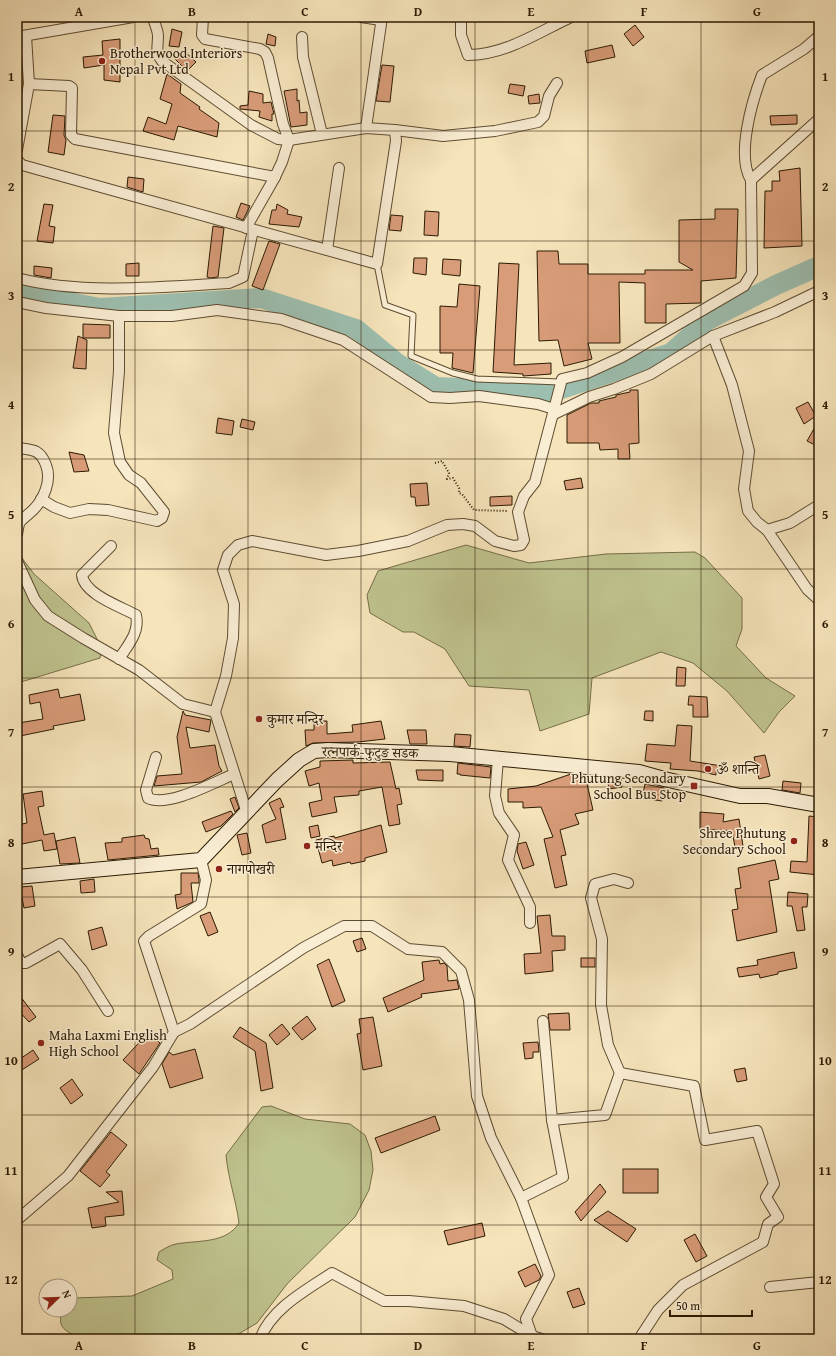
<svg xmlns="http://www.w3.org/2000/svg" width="836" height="1356" font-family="'Gentium Book Plus','Noto Serif Devanagari',serif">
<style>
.green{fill:#bfc38e;stroke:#766e48}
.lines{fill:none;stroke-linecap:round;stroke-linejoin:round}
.river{stroke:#9dbfb0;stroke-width:20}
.building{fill:#d89c78;stroke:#2c1a03}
.lane-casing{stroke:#5e4c31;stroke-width:7}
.street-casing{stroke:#5e4c31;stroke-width:12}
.secondary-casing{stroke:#2c1a03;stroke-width:16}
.path{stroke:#2c1a03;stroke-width:2;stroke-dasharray:1 2;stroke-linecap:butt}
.lane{stroke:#f9edd3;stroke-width:5}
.street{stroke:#f9edd3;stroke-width:10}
.secondary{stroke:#f9edd3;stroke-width:14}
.grid{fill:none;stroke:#2c1a03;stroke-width:1;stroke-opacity:0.55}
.poi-dot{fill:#8f2418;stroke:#f9edd3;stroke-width:1.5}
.labels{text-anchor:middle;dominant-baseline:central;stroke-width:3;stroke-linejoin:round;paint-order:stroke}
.poi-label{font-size:14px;fill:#2c1a03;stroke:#f9edd3;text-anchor:start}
.street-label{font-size:14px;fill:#2c1a03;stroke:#f9edd3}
.neatline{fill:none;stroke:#2c1a03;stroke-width:1.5}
.grid-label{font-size:13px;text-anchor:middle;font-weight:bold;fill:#2c1a03}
</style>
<rect width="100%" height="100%" fill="#f6e4bb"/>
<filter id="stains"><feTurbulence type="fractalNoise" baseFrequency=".005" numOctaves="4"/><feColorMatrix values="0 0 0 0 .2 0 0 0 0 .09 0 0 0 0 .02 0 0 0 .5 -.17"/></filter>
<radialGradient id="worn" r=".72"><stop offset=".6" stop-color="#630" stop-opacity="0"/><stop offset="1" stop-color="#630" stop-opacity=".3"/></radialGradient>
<g class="green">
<polygon points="17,540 22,558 34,574 89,623 102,649 100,658 21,682 17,680"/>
<polygon points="466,545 529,563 606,554 695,552 705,558 742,598 742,629 736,646 766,678 795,696 779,712 764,733 727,691 693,663 661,652 592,678 589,714 540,731 529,690 469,686 445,649 414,632 403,632 370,613 367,595 378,571"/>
<path d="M 271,1106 L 305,1119 L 350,1124 L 365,1135 L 371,1151 L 373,1170 L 369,1190 L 355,1217 L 287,1284 L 257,1323 L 230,1339 L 86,1339 C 71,1334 54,1330 63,1310 L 70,1310 L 70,1300 L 75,1298 L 132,1296 L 173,1279 L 172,1270 L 157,1260 L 159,1252 C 164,1249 170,1245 176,1244 C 198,1240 226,1244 239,1223 C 236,1200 228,1178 226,1155 L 262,1107 Z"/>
</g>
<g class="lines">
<polyline class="river" points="17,292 100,308 261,298 356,329 397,363 436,387 552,392 671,353 708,320 776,285 819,266"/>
</g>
<g class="building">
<polygon points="635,25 644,37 633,46 624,34"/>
<polygon points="172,29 182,32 179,47 169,46"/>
<polygon points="268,34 276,37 275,46 266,44"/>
<polygon points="120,39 120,82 104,80 104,65 84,68 83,57 103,55 102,41"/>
<polygon points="612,45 615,57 587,63 585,51"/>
<polygon points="184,51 196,62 187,71 175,59"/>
<polygon points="382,65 394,66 390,102 376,101"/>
<polygon points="167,74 181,84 180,93 200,107 199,109 219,123 217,137 178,126 174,140 143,131 148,117 166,124 172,104 160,99"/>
<polygon points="510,84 525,86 523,96 508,93"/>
<polygon points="297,89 297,101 299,100 300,113 307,112 307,125 291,127 284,91"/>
<polygon points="249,91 263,94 263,103 271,102 274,114 272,114 272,121 259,117 260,111 240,109 240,106 248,105"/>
<polygon points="539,94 540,103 529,104 528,96"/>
<polygon points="53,115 65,116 64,135 66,140 64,155 48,152"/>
<polygon points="797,115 797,124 771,125 770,116"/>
<polygon points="800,168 802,246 764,248 765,191 772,191 772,181 780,181 779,171"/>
<polygon points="128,177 144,179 143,192 127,187"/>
<polygon points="241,203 250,206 243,220 236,217"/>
<polygon points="44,204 53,205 49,226 55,227 53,243 37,241"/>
<polygon points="277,204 288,210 287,214 302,217 299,227 269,224 272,210 276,210"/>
<polygon points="715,209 738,209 736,278 701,281 701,303 666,304 666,323 645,323 645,283 619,282 620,343 588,343 592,359 564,366 558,340 539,341 537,251 558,251 559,264 588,264 588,274 645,274 645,270 693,270 679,262 679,220 715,219"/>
<polygon points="425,211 439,212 438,236 424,235"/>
<polygon points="391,215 403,216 401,231 389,230"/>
<polygon points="213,226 224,228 218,277 210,278 207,277"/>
<polygon points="269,241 280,244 263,290 252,286"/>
<polygon points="414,258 427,258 426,275 413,273"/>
<polygon points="443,259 461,260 460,276 442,274"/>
<polygon points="139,263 139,276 126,276 126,264"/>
<polygon points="499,263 519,264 514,365 551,363 551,374 523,376 523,374 493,372"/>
<polygon points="34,266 52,268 51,278 34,275"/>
<polygon points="459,284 480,286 473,373 452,368 453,353 440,353 440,306 457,307"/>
<polygon points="83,324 110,325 110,338 83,338"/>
<polygon points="78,336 87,340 86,369 73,368"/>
<polygon points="630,390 638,390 639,443 629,444 630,459 618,459 618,449 600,450 599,443 567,443 567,415 591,403 599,403 599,401 616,397 616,395 630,392"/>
<polygon points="808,402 816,416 804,424 796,408"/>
<polygon points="218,418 234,421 232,435 216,433"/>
<polygon points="242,419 255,422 253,430 240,427"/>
<polygon points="819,420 819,437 815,445 807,441"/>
<polygon points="69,452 84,455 89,471 74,472"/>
<polygon points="581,478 583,488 566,490 564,481"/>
<polygon points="427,483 429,505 416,506 415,497 411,497 410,484"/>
<polygon points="512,496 512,505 490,506 490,497"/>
<polygon points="677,667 686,668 685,686 676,686"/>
<polygon points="58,689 60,698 80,694 85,720 53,726 54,729 20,736 18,723 43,719 40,702 30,704 29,695"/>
<polygon points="689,696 707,697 708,717 693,717 693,705 688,705"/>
<polygon points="183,711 185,715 211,720 209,732 186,727 190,748 215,745 219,766 222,771 201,782 154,786 157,776 182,774 177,737"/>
<polygon points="645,711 653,711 653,721 644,720"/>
<polygon points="314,721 327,721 327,734 353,732 352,725 381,721 385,739 358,742 313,743 306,746 305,730 314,730"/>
<polygon points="677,725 692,726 690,761 722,766 721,772 716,772 716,775 698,771 670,769 671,763 645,761 647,744 675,746"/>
<polygon points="407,730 426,730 427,744 410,744"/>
<polygon points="455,734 471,735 470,747 454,746"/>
<polygon points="765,755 770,776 759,779 754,757"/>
<polygon points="353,760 353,763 390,762 396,789 399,788 402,804 397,805 400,824 389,826 382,787 359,791 359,795 334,797 337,812 312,817 309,803 322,800 319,783 309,786 305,771 320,767 320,761"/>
<polygon points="458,763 491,767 490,778 460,775 460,774 457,774"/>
<polygon points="416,770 443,770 443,781 418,780"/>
<polygon points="571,774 585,775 593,810 575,814 579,824 560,830 566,855 561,856 567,885 555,888 544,839 553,837 541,807 523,808 523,802 508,802 508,789 536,786"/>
<polygon points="607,777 621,779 622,787 609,789"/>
<polygon points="783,781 801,783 800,793 782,790"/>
<polygon points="645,784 664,788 662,801 642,798"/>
<polygon points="42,791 44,806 38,807 44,835 54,833 57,849 44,851 42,840 17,845 17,825 27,823 23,794"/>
<polygon points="235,797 239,808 235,812 230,799"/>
<polygon points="280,798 284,807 280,808 286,839 266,843 262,825 276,819 269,803"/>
<polygon points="231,811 233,814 221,826 206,832 202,822"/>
<polygon points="700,812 724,814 723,822 739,819 743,846 735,847 732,831 700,829"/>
<polygon points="809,816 819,817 819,875 790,872 791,861 807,862"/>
<polygon points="318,825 320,836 311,838 309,827"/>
<polygon points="381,825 387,852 365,858 365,861 351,864 350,862 333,866 332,860 322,863 316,840 334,836 335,838"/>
<polygon points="247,833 251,853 242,855 237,835"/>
<polygon points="144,835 145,838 149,839 151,849 158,848 159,855 108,860 105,843 122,842 122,838"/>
<polygon points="75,837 80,863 60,864 56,841"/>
<polygon points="526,842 534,865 523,869 517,851 518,844"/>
<polygon points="775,860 779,879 769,881 777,932 737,941 732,910 738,909 735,889 741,888 738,868"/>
<polygon points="181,873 198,873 199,880 199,883 191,883 193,902 177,909 175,895 181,894"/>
<polygon points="94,879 95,892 81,893 80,881"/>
<polygon points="32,886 35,906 24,908 20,887"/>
<polygon points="788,892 808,894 807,907 802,907 805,930 797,931 792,906 787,906"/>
<polygon points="210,912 218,932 208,936 200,916"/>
<polygon points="550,915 552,936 565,936 565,950 552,951 553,971 525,974 524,954 541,953 537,916"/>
<polygon points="102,927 107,945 92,950 88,931"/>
<polygon points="362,938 366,949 357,952 353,941"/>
<polygon points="794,952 797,968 778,972 778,974 760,978 759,974 739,977 737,968 758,965 757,960"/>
<rect x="581" y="958" width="14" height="9"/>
<polygon points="329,959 345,1001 332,1007 317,965"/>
<polygon points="439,960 440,964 444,963 447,966 448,981 457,980 459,989 421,994 422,997 388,1012 383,998 424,980 422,962"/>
<polygon points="17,992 36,1017 29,1022 17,1009"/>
<polygon points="569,1013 570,1030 550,1030 548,1014"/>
<polygon points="307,1016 316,1029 302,1040 292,1028"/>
<polygon points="373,1017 382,1066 363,1070 357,1034 361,1033 359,1019"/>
<polygon points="282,1024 290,1034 277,1045 269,1035"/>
<polygon points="240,1027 266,1043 273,1088 261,1091 255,1051 233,1037"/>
<polygon points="148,1033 160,1043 139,1074 123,1060"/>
<polygon points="538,1042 539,1052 533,1052 533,1058 525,1059 523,1043"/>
<polygon points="195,1049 203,1078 170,1088 162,1064 169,1052 173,1055"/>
<polygon points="33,1050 39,1059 17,1073 17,1061"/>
<polygon points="745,1068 747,1080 737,1082 734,1070"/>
<polygon points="72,1079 83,1095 71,1104 60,1088"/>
<polygon points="435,1116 440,1130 381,1153 375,1138"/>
<polygon points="111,1132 127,1145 106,1172 110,1175 100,1187 80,1171"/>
<rect x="623" y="1169" width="35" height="24"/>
<polygon points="600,1184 606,1192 581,1221 575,1212"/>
<polygon points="122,1191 124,1215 105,1217 106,1226 92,1228 88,1208 119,1202 106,1192"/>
<polygon points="608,1211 636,1229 627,1242 594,1220"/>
<polygon points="482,1223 485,1236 448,1245 444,1231"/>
<polygon points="695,1234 707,1256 696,1262 684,1240"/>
<polygon points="535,1264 541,1276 539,1280 525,1287 518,1272"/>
<polygon points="579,1288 585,1304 573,1308 567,1292"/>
</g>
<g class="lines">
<g class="lane-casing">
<polyline id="lane" points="377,264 385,305 413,315 411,356 453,373 477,379 560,382"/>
</g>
<g class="street-casing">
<g id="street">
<polyline points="361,17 381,20"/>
<path d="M 461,17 L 461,35 L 468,55 C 505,55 539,32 571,17"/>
<polyline points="17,37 133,17"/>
<polyline points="302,37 303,57 322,134"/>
<polyline points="29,84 69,86 72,88 71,135 75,139 275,177 282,162 289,140 283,124 268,58 265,52 260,49 205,39 202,35 203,17"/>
<polyline points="366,128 382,17"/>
<polyline points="395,130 443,136 495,131 538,122 544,116 549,96 557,83"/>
<polyline points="17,150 29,84 26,36"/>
<path d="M 17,160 L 22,165 L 377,264 L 396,141 L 395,130 L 366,128 L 289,140 L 278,139 L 251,125 L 162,61 C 155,52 158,47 158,36 C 158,30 154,23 153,17"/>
<path d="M 751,180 C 736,156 752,101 762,75 L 804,49 L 819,36"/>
<polyline points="246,228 275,177"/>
<polyline points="327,250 339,168"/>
<path d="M 17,278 C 82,295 162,287 229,283 L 243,277 L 253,230"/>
<polyline points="17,302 46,308 119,316 172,316 217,310 281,319 343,340 431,397 450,398 479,396 538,404 554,409"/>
<polyline points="713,336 732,385 749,451 744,489 748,511 757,522 767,530 807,589 819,600"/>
<polyline points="554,414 589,397 614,389 651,374 713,336 775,312 819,291"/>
<path d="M 17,448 C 33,450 40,449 46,465 C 52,480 44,499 33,510 C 29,514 23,518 20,522 C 18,525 18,531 17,534"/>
<polyline points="41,499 54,507 70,513 89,509 108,510 157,521 162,518 164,512 141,483 129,475 120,462 114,433 119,371 119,316"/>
<polyline points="767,530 790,523 819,505"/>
<path d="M 111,546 L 82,575 C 84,594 119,606 136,615 C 140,632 128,645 119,659"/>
<polyline points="17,561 35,600 48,616 83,638 139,670 183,704 215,712"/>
<path d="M 156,757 L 146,790 L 148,798 C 167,808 215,782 234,774"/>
<polyline points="498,759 495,796 499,813 514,835 508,860 530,907 530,923"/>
<polyline points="247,813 215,712 226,676 233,638 234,604 223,570 228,555 238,545 252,541 326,555 358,551 408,541 447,525 463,524 475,526 495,541 514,546 521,545 524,540 518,512 524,496 535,482 562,379 587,373 622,357 744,286 752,273 751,180 819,119"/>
<polyline points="17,955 21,963 26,963 60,944 82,970 108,1011"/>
<polyline points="543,1021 552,1120 605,1115 620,1073 694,1086 705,1140 757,1131 774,1184 766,1197 778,1217 768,1224 763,1242 683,1285 658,1310 639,1339"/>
<polyline points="174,1032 190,1024 303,948 344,926 372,926 408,949 442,952 461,971 469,1000 477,1096 491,1138 521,1198 549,1275 526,1319 533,1339"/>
<polyline points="620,1073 608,1045 601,1005 602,939 591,898 595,884 614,879 628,883"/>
<polyline points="521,1198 563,1177 552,1120"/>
<polyline points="17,1220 68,1176 153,1067 174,1032 144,941 149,936 201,904 206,880 201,860"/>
<polyline points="770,1287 819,1282"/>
<path d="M 260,1339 C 271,1309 306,1290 332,1273 L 384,1301 L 409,1301 L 464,1306 L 504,1319 L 532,1336 L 542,1339"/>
</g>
</g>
<g class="secondary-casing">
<polyline id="secondary" points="17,877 201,860 277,780 299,760 314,751 328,750 450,754 639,772 664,779 740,796 768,796 819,805"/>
</g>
<polyline class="path" points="435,463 442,461 449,473 447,479 453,478 459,488 459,493 462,494 474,510 508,511"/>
<use href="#lane" class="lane"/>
<use href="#street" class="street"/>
<use href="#secondary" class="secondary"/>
</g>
<path class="grid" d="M 135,17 L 135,1339M 248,17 L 248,1339M 361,17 L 361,1339M 475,17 L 475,1339M 588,17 L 588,1339M 701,17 L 701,1339M 17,131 L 819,131M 17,241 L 819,241M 17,350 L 819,350M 17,459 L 819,459M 17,569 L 819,569M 17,678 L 819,678M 17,787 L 819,787M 17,897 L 819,897M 17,1006 L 819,1006M 17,1115 L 819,1115M 17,1225 L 819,1225"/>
<g class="poi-dot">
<circle cx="102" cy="61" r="4"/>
<circle cx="259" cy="719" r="4"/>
<circle cx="708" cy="769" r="4"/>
<rect x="690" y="782" width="8" height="8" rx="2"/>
<circle cx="794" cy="841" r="4"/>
<circle cx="307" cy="846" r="4"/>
<circle cx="219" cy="869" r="4"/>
<circle cx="41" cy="1043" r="4"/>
</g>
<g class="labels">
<g class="poi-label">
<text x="110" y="53">Brotherwood Interiors<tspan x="110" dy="16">Nepal Pvt Ltd</tspan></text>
<text x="267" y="719">कुमार मन्दिर</text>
<text x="716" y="769">ॐ शान्ति</text>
<text x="686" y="778" text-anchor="end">Phutung Secondary<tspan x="686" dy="16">School Bus Stop</tspan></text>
<text x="786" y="833" text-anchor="end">Shree Phutung<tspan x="786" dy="16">Secondary School</tspan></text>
<text x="315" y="846">मन्दिर</text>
<text x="227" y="869">नागपोखरी</text>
<text x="49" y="1035">Maha Laxmi English<tspan x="49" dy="16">High School</tspan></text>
</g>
<g class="street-label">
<text transform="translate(370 752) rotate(1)">रत्नपार्क-फुटुङ सडक</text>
</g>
</g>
<rect width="836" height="1356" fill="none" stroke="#f6e4bb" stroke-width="44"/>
<g transform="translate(58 1298) rotate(67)"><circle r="19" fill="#f9edd3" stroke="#a79980"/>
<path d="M0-3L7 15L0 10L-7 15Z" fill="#8f2418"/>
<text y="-6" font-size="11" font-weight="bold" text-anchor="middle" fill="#2c1a03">N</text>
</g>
<path d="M670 1310v6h82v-6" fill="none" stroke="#2c1a03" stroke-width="2"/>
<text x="676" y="1310" font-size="12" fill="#2c1a03" stroke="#f9edd3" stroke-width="3" paint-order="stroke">50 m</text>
<rect x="22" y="22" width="792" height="1312" class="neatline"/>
<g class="grid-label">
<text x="79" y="16">A</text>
<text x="192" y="16">B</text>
<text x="305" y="16">C</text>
<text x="418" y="16">D</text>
<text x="531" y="16">E</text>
<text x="644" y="16">F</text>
<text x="757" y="16">G</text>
<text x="11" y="81">1</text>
<text x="825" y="81">1</text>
<text x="11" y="191">2</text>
<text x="825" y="191">2</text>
<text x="11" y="300">3</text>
<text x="825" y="300">3</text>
<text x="11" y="409">4</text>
<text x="825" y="409">4</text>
<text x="11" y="519">5</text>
<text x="825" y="519">5</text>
<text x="11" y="628">6</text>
<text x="825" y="628">6</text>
<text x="11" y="737">7</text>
<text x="825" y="737">7</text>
<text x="11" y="847">8</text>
<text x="825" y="847">8</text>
<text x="11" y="956">9</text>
<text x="825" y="956">9</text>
<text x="11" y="1065">10</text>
<text x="825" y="1065">10</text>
<text x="11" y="1175">11</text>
<text x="825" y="1175">11</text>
<text x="11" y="1284">12</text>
<text x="825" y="1284">12</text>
<text x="79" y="1350">A</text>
<text x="192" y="1350">B</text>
<text x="305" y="1350">C</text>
<text x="418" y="1350">D</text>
<text x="531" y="1350">E</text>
<text x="644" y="1350">F</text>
<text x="757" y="1350">G</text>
</g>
<rect width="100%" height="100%" filter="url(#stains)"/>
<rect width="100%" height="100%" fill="url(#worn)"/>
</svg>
